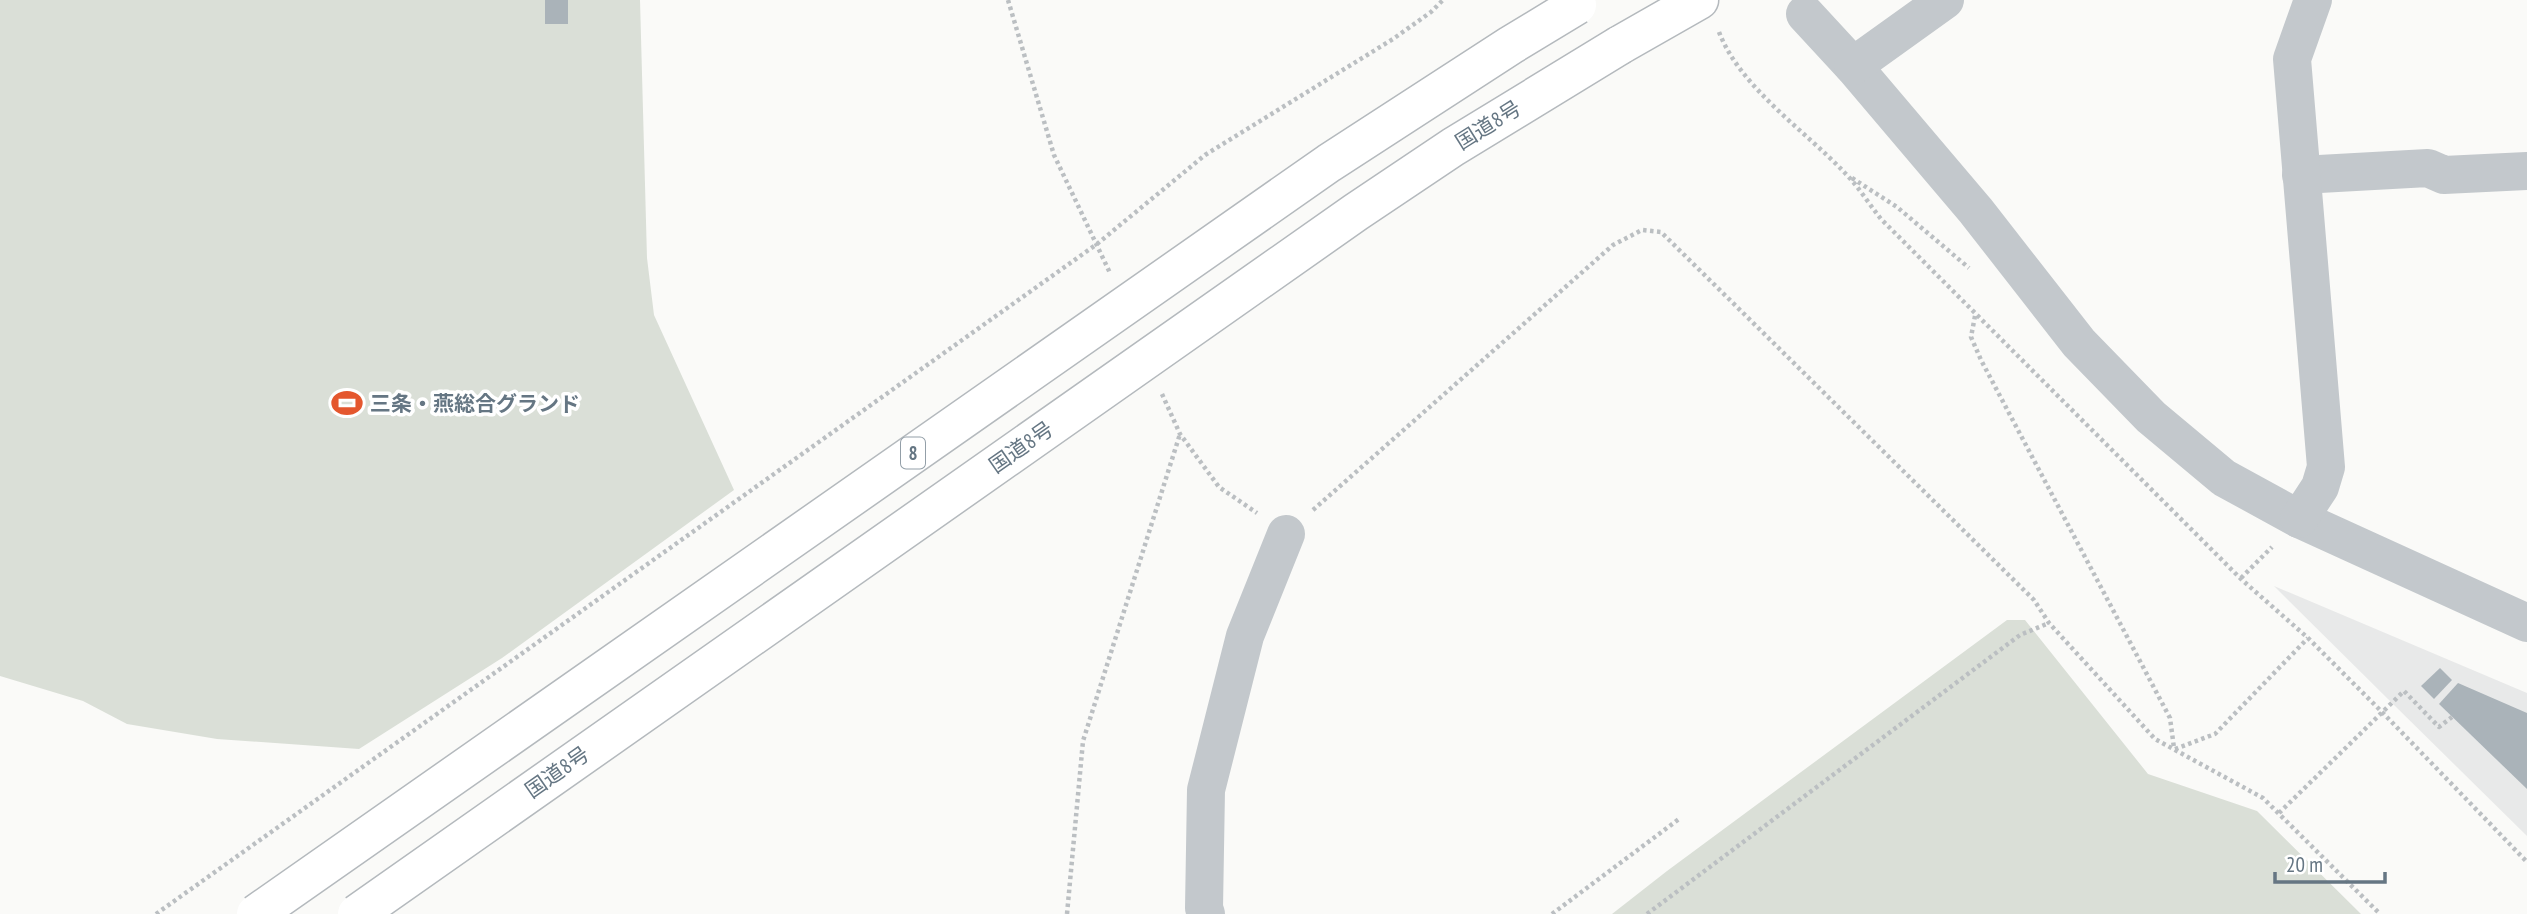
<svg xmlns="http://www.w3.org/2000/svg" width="2527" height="914" font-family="'PT Sans Narrow','Noto Sans JP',sans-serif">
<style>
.built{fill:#e8e9e9}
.green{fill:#dadfd7}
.building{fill:#aab3b9}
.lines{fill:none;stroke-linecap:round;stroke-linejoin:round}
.highway-casing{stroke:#b4b9bd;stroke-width:41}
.path{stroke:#bbbfc2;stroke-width:4.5;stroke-dasharray:3.5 3.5;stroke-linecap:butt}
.minor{stroke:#c3c8cc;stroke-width:38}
.highway{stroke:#fff;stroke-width:38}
.highway-bridge-casing{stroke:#b4b9bd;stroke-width:41;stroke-linecap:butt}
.highway-bridge{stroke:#fff;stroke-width:38}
.labels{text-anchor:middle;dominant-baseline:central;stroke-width:7;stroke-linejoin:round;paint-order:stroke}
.shield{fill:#fff;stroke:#939fa8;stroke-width:2}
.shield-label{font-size:19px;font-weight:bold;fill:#657683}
.street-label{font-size:21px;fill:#657683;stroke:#fff}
.poi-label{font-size:21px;font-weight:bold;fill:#657683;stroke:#fff;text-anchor:start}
</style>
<rect width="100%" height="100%" fill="#fafaf8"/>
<polygon class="built" points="2274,586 2527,693 2527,836 2392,703"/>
<g class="green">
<polygon points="0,0 640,0 647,258 654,315 734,490 502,658 359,749 217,739 127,724 83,701 0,676"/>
<polygon points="2007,620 2025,620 2148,774 2257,811 2361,914 1612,914 1667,871"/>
</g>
<g class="building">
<rect x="545" y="0" width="23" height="24"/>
<polygon points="2440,668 2452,680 2434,699 2421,686"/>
<polygon points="2458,683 2527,713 2527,789 2439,704"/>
</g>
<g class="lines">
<g class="highway-casing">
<polyline id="highway" points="1620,45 1699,0"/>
</g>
<g class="path">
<polyline points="1008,0 1054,155 1110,273"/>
<path d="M 1719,32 C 1740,87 1804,130 1844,172 C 1858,186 1869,204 1881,219 L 2241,579 L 2308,638 L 2383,713 L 2527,862"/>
<polyline points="1852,178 1897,207 1969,268"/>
<polyline points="1975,316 1971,337 1981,360 2170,718 2174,748"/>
<polyline points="1162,394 1180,434 1219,487 1257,513"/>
<polyline points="1313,510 1613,245 1642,230 1661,232 2034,600 2049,623 2155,739 2263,798 2380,914"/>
<polyline points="2241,578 2272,547"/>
<polyline points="2175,749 2215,734 2308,638"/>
<polyline points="2279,813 2404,691 2439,727 2452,717"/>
<polyline points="156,914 1097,244 1205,155 1393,39 1431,12 1443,0"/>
<polyline points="1067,914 1083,741 1180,434"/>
<polyline points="1552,914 1679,819"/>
<polyline points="1647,914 2020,635 2049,623"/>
</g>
<g class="minor">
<polyline points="1805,14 1853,66 1976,211 2079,343 2151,417 2224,478 2299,519 2527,623"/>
<polyline points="1853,66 1945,0"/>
<polyline points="2301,175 2428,168 2444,175 2527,171"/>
<polyline points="2299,519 2320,487 2326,467 2292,59 2313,0"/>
<polyline points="1206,914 1204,908 1206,790 1245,636 1286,534"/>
</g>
<use href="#highway" class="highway"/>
<g class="highway-bridge-casing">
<g id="highway-bridge">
<polyline points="256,914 1329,163 1511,45 1577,5"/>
<polyline points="357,914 1356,212 1453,147 1620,45"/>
</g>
</g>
<use href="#highway-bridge" class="highway-bridge"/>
</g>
<defs>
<g id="stadium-bare" transform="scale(2.415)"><path d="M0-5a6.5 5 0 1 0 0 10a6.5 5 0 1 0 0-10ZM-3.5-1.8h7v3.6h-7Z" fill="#e4572e" stroke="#fff" stroke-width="2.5" paint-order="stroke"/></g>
</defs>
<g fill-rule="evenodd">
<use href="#stadium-bare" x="347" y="403"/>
</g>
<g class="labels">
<rect class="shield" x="901" y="437.5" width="24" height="31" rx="5"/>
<g class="shield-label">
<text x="913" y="453">8</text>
</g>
<g class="street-label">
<text transform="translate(1488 125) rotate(-32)">国道8号</text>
<text transform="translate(1021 447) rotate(-35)">国道8号</text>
<text transform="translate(557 772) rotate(-35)">国道8号</text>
</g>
<g class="poi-label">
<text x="370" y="403">三条・燕総合グランド</text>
</g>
</g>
<path d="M2275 872v10h110v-10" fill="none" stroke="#657683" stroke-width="3.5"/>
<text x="2286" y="872" font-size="21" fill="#657683" stroke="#ffffff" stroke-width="5" paint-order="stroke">20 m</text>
</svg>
